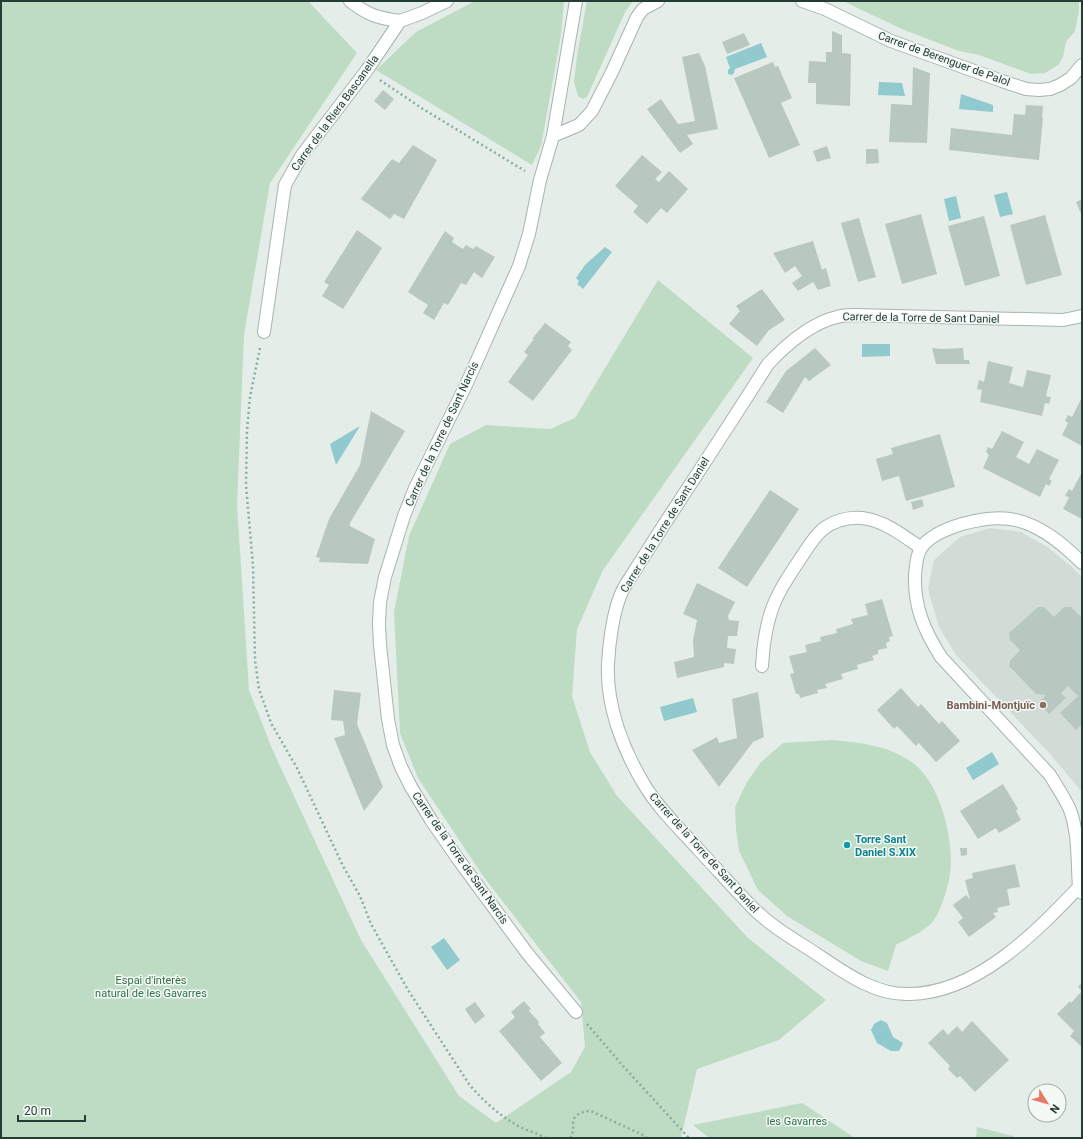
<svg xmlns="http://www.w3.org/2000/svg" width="1083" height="1139" font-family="Roboto,sans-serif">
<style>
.built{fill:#d2dcd7}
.green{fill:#bedcc4}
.water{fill:#90c9ce}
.building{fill:#b9c7c1}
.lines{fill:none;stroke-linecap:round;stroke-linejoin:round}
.street-casing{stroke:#a7b5ae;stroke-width:14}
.path{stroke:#86ae9e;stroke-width:2.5;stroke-dasharray:2 3;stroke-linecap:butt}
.street{stroke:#fff;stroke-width:12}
.education-dot{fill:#8d6e63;stroke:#f4f9f6;stroke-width:1.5}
.culture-dot{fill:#0f9aa8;stroke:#f4f9f6;stroke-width:1.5}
.labels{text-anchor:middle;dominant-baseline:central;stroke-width:3;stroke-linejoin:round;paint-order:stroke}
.street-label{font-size:11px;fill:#243d34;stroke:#f4f9f6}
.education-label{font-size:11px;font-weight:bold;fill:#785e54;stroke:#f4f9f6;text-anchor:end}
.culture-label{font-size:11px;font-weight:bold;fill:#0d838f;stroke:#f4f9f6;text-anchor:start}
.park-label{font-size:11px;fill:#317245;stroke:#f4f9f6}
</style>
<rect width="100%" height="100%" fill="#e4ede8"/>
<polygon class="built" points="990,528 1021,532 1046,546 1072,567 1082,577 1082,792 1051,755 956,655 939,627 928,589 934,560 960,537"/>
<g class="green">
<polygon points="1,1 308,1 357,53 270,183 244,335 237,505 249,690 273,751 361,940 459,1096 496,1123 571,1072 585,1047 581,1002 483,876 418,778 400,733 394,612 409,536 450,444 486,425 550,429 575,418 658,280 753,358 603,570 577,629 572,696 590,752 617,796 748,938 826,1000 779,1040 697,1069 681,1138 1,1138"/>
<polygon points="475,1 564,1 561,35 541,146 532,165 376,70 416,32"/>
<polygon points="587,1 633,1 625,12 587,97 583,99 578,96 574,82 577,56"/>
<polygon points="843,1 1079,1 1079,11 1075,31 1066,42 1063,57 1058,65 1045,73 1031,74 979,55 959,51 904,30"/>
<path d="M 832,740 C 861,743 888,745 913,763 C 939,783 951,830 951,862 C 951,878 943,907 934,920 C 927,930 907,939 896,945 L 888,971 L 861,961 L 787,916 L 758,890 L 739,851 L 736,829 L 735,807 L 747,782 L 761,762 L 783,743 Z"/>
<polygon points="802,1103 855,1138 709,1138 693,1125"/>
<polygon points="977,1127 1013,1136 1015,1138 976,1138"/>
</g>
<g class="water">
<polygon points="761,43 767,57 735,69 734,73 732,75 728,74 728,70 730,68 726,57"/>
<polygon points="879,82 902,83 905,96 878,95"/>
<polygon points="961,94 993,105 993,112 959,109"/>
<polygon points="1007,192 1013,214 1000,217 994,195"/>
<polygon points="956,196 961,218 949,221 944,199"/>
<polygon points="605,247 612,252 583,289 577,284 579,281 576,278 585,265"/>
<polygon points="862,344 890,344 890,356 862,357"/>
<polygon points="360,426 336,465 330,444"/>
<polygon points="693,698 697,712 664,721 660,707"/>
<polygon points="992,752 999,764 973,780 966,768"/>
<polygon points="444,938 460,960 447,970 431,947"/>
<polygon points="881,1020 887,1023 893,1037 903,1043 899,1051 891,1051 877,1043 871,1030 874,1024"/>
</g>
<g class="building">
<polygon points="832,31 842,35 842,53 851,54 850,106 816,104 816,83 808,83 809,61 826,62 826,52 832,52"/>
<polygon points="744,33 750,45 727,54 722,42"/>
<polygon points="699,53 705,66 718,129 687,135 693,144 680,153 647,109 661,99 678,124 695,121 682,57"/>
<polygon points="773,62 775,67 778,66 792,98 781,103 800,145 769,158 734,78"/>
<polygon points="913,67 930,73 927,143 889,142 891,104 912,105"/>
<polygon points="383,90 394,99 385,110 374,101"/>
<polygon points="1026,105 1043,106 1042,117 1043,118 1039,160 949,150 951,128 1012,135 1014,114 1025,115"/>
<polygon points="413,145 437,160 404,219 394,214 390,219 361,199 392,159 399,163"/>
<polygon points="827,146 831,158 817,162 813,151"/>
<polygon points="866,149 878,149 879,163 866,164"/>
<polygon points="642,155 662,172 655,179 659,182 669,171 688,189 667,213 661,208 647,224 633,212 638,206 615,186"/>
<polygon points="1082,199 1082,216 1076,202"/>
<polygon points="921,214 937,274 902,284 885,224"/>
<polygon points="1045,215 1062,275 1026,285 1010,225"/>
<polygon points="984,216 1000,276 965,286 948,226"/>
<polygon points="859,218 876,277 858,282 841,223"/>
<polygon points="357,230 382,248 343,309 322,296 329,285 324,282"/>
<polygon points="445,231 454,238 452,242 463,249 466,245 473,249 476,246 495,257 482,278 474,272 466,285 461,283 448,305 444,303 434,320 423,313 428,305 408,292"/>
<polygon points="813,241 822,270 826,268 831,286 818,290 813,282 798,291 792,283 802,276 795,266 785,273 773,253"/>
<polygon points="762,289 785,320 769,330 757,346 729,324 740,311 736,306"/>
<polygon points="545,323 571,342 568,346 572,350 533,401 508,382 528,355 524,352 534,339 532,339"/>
<polygon points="815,348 831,365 809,381 805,377 783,413 766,402 786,371"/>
<polygon points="932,348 942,349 963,348 964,360 969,360 970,364 936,364"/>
<polygon points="988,361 1013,367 1009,383 1023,387 1027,370 1051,375 1046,396 1051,397 1049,404 1045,403 1042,416 980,402 982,390 977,389 979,380 984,382"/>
<polygon points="1082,397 1082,446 1062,435 1068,423 1065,421 1068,415 1072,417"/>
<polygon points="371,411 405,431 350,523 350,526 375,539 368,564 319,562 320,558 316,557 329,519 360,465"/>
<polygon points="1002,431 1024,442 1016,457 1029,464 1037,449 1059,460 1049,479 1052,481 1049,486 1046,484 1040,497 983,468 989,455 986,452 988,447 992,449"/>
<polygon points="940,434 955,487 906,501 899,476 882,481 876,459 893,454 891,448"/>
<polygon points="1082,472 1082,519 1063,509 1069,497 1065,496 1069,489 1072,491"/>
<polygon points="770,490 799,509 747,587 718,568"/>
<polygon points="922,499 924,506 913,510 911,502"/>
<polygon points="697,583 735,602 728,616 729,620 739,621 737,636 728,636 727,648 736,649 734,664 724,663 724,667 677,678 674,662 694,657 693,640 697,620 683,614"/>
<polygon points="882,599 893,636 889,637 890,641 886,643 887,648 878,650 878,654 872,656 874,660 857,665 858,669 841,674 843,679 825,684 827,688 817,690 818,693 800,698 799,694 796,694 790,674 794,673 789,656 807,652 805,645 821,641 820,637 837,633 836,629 853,624 851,619 868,615 865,604"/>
<polygon points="1038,607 1044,607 1054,617 1064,607 1071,607 1082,618 1082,657 1081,659 1082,660 1082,724 1076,730 1060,713 1078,696 1068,686 1061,693 1066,698 1049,714 1038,703 1046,695 1036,694 1009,666 1010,661 1020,650 1010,640 1009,633"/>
<polygon points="901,688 918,707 921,704 939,724 942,721 960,741 936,762 919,743 916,746 897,726 894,729 877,710"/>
<polygon points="334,690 361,693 357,724 383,787 364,811 334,738 345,735 343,721 331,720"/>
<polygon points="758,692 764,737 753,742 719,787 692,750 717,737 719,743 737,738 732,699"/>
<polygon points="1003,784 1018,809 1016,811 1021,820 999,833 996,828 978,839 960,811"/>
<polygon points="960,848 967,848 967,855 961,856"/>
<polygon points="1015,864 1020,887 1007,889 1010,905 997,908 998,912 993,913 996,917 969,937 958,922 963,918 953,905 966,895 970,900 965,880 973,878 972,873"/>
<polygon points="1082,982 1082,991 1078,987"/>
<polygon points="1082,991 1082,1047 1070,1036 1074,1031 1057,1014 1070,1001 1071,1003"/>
<polygon points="524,1001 531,1009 529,1011 539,1022 538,1024 545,1033 540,1037 562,1063 541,1081 499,1031 515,1017 511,1012"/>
<polygon points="475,1002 485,1016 475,1024 465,1009"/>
<polygon points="972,1021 1009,1060 975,1092 960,1076 957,1078 948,1069 950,1066 928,1043 943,1029 948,1035 957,1026 962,1032"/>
</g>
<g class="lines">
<g class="street-casing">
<g id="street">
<path d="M 350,1 C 368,15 377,18 400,21"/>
<polyline points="576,1 553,136 540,180 529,234 519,266 466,385 415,488 404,516 385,577 380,602 379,624 380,645 388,719 393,745 401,767 411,787 431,820 458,859 527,953 576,1012"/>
<polyline points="802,1 825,9 891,41 1002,81 1026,89 1039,90 1050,89 1060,85 1071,78 1082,65"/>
<polyline points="553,136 579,125 592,111 612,72 637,17 643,9 658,1"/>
<polyline points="264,332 285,185 302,155 367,70 400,21 422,13 447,1"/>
<path d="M 1082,563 C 1064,545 1042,526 1016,520 C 999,516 980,519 962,524 C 949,528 929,536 921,548 C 916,556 916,566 915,575 C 914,607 924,630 941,657 L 1050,775 C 1057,787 1065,798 1070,810 C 1079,834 1077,862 1079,887 L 1082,893"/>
<path d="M 762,666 C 763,648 765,630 771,612 C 777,593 789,576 800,559 C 807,549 813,538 822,530 C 833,521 848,517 862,518 C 883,520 904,536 921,548"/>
<path d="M 1079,887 C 1036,932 977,993 910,994 C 874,996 841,970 812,951 C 792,938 771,926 754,909 C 735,890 717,869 698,849 C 680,829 659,809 645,786 C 623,750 606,706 608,664 C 609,643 613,613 621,594 C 625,584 632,576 637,567 C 649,548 661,529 673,511 C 705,462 737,413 768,364 C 786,345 811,323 837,317 C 843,315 849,315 855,315 L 1063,320 L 1082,316"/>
</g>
</g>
<g class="path">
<polyline points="380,80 423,109 525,171"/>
<path d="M 260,348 L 250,397 L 247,430 L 246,485 L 253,566 L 255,660 L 259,689 L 271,723 L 297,768 L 343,866 L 360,896 L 371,924 L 408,990 L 469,1084 C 483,1101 500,1116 520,1127 C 528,1131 537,1133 546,1138"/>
<polyline points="587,1024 623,1066 689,1138"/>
<path d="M 570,1138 C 574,1132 573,1129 573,1122 C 574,1114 584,1111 591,1111 L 641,1134 L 647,1138"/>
</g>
<use href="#street" class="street"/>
</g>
<circle class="education-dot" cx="1043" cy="705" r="4"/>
<circle class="culture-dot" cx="847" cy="845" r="4"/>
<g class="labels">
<g class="street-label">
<text transform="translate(944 59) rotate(20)">Carrer de Berenguer de Palol</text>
<text transform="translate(335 113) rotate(-54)">Carrer de la Riera Bascanella</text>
<text transform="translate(921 318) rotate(1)">Carrer de la Torre de Sant Daniel</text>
<text transform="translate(442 434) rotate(-65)">Carrer de la Torre de Sant Narcís</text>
<text transform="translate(665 525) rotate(-58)">Carrer de la Torre de Sant Daniel</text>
<text transform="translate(704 853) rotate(48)">Carrer de la Torre de Sant Daniel</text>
<text transform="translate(460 858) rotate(55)">Carrer de la Torre de Sant Narcís</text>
</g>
<g class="education-label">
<text x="1035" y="705">Bambini-Montjuïc</text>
</g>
<g class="culture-label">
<text x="855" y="839">Torre Sant<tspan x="855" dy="13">Daniel S.XIX</tspan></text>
</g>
<g class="park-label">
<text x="151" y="980">Espai d'interès<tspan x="151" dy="13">natural de les Gavarres</tspan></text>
<text x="797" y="1121">les Gavarres</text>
</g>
</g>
<rect width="1083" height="1139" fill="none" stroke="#243d34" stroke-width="4"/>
<g transform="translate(1047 1103) rotate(127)"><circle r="19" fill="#f4f9f6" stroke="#a1aea8"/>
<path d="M0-3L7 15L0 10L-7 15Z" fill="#e97b65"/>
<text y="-6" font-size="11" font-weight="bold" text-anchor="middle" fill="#243d34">N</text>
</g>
<path d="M18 1115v6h67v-6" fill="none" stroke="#243d34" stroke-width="2"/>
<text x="24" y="1115" font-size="12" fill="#243d34" stroke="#f4f9f6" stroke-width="3" paint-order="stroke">20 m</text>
</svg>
